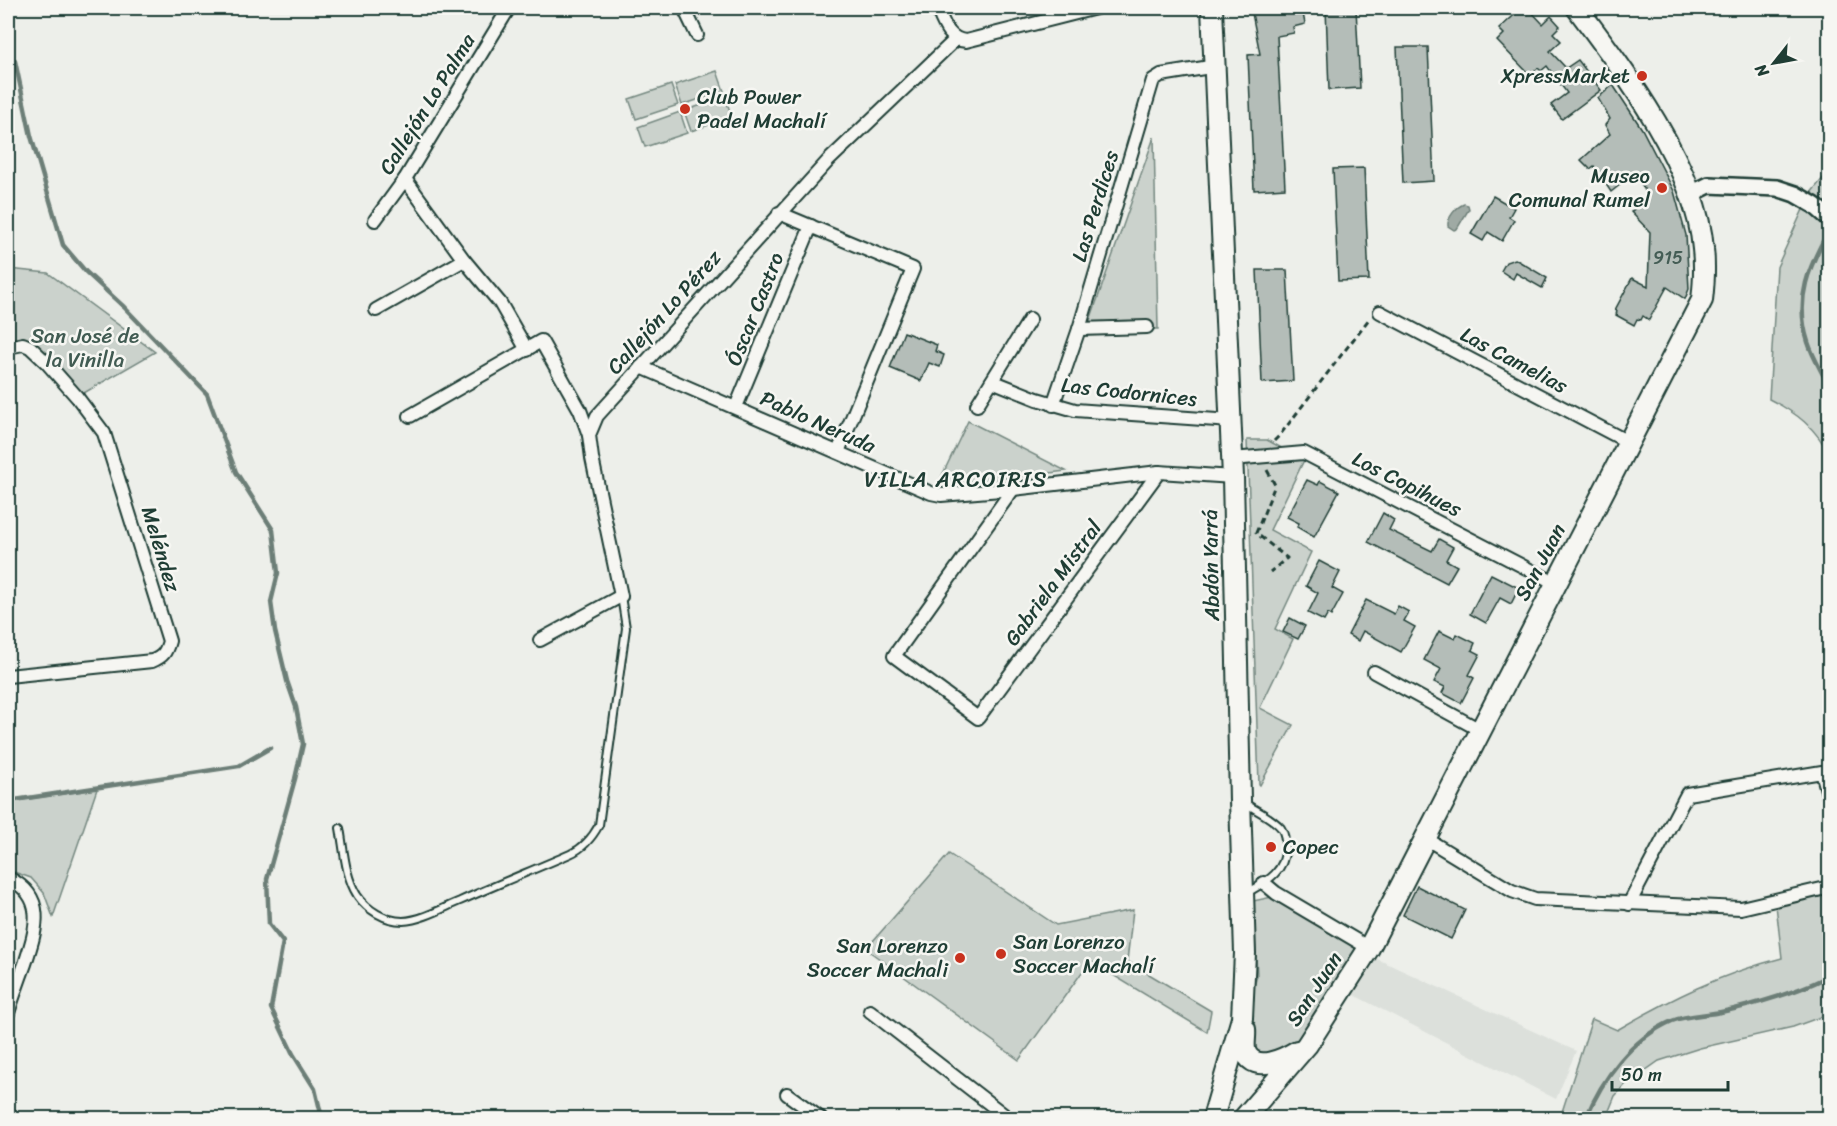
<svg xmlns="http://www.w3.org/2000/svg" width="1837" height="1126" font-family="Sriracha,sans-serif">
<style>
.built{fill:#dce0db}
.green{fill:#cbd2cc;stroke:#758880;stroke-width:1.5}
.water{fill:#9faaa4;stroke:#6c7e77;stroke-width:1.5}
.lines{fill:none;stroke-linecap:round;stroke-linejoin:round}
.stream{stroke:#6c7e77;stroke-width:4.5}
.building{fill:#b4bdb8;stroke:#1f3d34;stroke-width:1.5}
.service-casing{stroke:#1f3d34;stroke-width:10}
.minor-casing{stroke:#1f3d34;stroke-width:16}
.tertiary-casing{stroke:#1f3d34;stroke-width:20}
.primary-casing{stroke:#1f3d34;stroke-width:24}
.path{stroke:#1f3d34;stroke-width:3;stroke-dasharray:6 4.5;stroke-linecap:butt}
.service{stroke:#f6f6f2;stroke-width:6}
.minor{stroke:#f6f6f2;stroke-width:12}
.tertiary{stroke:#f6f6f2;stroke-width:15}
.primary{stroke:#f6f6f2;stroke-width:20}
.poi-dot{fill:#c8321e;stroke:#f6f6f2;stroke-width:2}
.labels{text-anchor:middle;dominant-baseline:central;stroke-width:5;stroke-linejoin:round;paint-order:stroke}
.number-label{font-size:18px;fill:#445d55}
.poi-label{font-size:21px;fill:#1f3d34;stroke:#f6f6f2;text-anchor:end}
.street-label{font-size:21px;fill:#1f3d34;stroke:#f6f6f2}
.park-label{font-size:21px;fill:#415b52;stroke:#f6f6f2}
.neighbourhood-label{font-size:22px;letter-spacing:1.5px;fill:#1f3d34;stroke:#f6f6f2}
</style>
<rect width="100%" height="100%" fill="#edefea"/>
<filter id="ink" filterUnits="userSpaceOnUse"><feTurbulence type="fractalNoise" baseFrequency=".0167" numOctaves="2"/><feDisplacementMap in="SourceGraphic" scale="12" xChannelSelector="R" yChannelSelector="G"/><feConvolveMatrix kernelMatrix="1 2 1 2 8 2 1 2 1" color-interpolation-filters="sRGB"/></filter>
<g filter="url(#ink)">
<polygon class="built" points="1373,957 1576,1051 1556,1099 1350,993"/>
<g class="green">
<polygon points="717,71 724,91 682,105 675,85"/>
<polygon points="671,85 678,105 636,119 629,99"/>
<polygon points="725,97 732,117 691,131 684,111"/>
<polygon points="680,112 687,133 645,147 638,127"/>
<polygon points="1154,137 1158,329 1087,329"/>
<path d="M 1829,171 L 1829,455 C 1817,428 1795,412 1769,399 L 1777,267 L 1810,194 Z"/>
<polygon points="8,269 48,273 155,352 77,397 30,347 8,347"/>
<polygon points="968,421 1066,471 948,485 939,482"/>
<polygon points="1247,440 1267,440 1304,460 1270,530 1311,552 1275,629 1293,639 1260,708 1293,725 1260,785 1259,784"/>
<polygon points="97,789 53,917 44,893 31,878 8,870 8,802"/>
<polygon points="949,854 1056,925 1133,910 1127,961 1211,1011 1207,1032 1090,961 1019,1060 866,949"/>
<path d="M 1829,892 L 1829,1014 L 1793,1027 L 1700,1048 L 1659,1061 L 1625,1085 L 1615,1096 L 1606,1118 L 1560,1118 L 1592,1019 L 1617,1030 C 1670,999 1723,973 1782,958 L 1776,905 Z"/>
<path d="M 1272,897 L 1360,946 C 1341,987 1315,1027 1281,1057 L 1250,1051 L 1248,1012 L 1257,975 L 1253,901 Z"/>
</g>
<path class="water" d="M 1464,204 L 1468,205 L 1469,209 L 1457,229 L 1454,230 L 1448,226 C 1447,218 1456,207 1464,204 Z"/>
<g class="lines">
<g class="stream">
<polyline points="15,61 31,136 63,245 86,272 124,307 207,394 236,472 273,530 278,573 271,602 275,631 287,681 296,707 303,744 295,779 267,879 269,924 283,942 271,1008 293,1054 315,1089 322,1118"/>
<path d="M 1830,228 C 1809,266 1794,299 1808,342 C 1813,358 1823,373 1830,389"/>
<polyline points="8,801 239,766 270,748"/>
<path d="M 1586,1118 C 1602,1079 1631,1039 1672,1021 C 1686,1015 1706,1015 1721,1012 C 1750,1006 1805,990 1830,975"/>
</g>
</g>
<g class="building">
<polygon points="1251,8 1302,8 1305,24 1293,27 1294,33 1277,36 1285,188 1254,190 1248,55 1260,54"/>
<polygon points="1326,8 1356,8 1360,88 1329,90"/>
<polygon points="1522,8 1528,8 1543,24 1551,16 1560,26 1553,33 1561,41 1550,51 1566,68 1578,60 1601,90 1562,119 1551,105 1567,93 1547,66 1541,71 1538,68 1530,75 1497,41 1504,34 1499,29"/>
<polygon points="1397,47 1428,47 1434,181 1403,183"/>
<polygon points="1613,85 1642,129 1674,191 1686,235 1689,289 1685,299 1667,287 1649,320 1643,316 1641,320 1637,319 1634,325 1616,315 1617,311 1615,310 1632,278 1648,286 1650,232 1631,212 1648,196 1635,173 1611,192 1594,166 1590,169 1581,160 1610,134 1605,125 1610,119 1598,98"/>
<polygon points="1364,168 1369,280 1338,281 1333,169"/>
<polygon points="1493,196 1514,208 1509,217 1514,220 1502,241 1488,232 1483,241 1471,234"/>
<polygon points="1515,259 1547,278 1542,288 1516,273 1513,279 1501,271 1506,262"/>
<polygon points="1257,270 1287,270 1293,381 1262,383"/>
<polygon points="904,332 937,345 935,351 944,355 940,367 929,363 921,381 890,368"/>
<polygon points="1307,480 1318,485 1320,481 1339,491 1314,537 1297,527 1299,523 1287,517"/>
<polygon points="1383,513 1394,520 1389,530 1432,551 1439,539 1453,547 1446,560 1457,566 1447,583 1368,542"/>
<polygon points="1319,561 1340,572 1332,588 1343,594 1331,616 1328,614 1324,621 1308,613 1318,593 1306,586"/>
<polygon points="1491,574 1519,588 1511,604 1500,598 1486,623 1470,614"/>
<polygon points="1366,600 1394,614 1398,606 1409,612 1404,621 1415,627 1401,652 1363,631 1358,641 1348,635"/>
<polygon points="1290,618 1305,626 1298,639 1283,632"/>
<polygon points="1439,631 1455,639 1457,634 1475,643 1472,650 1480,654 1469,675 1474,678 1461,703 1442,693 1445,687 1434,682 1441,669 1424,660"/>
<polygon points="1417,886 1465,910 1451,939 1403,915"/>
</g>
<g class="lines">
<g class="service-casing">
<g id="service">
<polyline points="1362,9 1399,8"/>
<path d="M 1243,802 C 1255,810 1272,817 1281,828 C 1285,834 1285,839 1285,846 C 1287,871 1266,882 1247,893"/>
<path d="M 340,828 C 344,850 345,876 357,895 C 367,910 385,921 403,921 C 422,920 443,908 460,901 C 496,885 533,870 570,854 C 584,848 592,838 599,825 L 626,628 L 621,596"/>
</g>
</g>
<g class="minor-casing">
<g id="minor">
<polyline points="684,8 697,35"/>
<path d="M 937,8 C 943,22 948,40 966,41 L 1096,8"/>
<polyline points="405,179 464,260 500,303 527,350"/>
<polyline points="779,213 913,269 838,452"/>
<polyline points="375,220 405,179 509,8"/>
<polyline points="376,310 464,260"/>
<polyline points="1380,312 1630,443"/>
<polyline points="1079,329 1147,327"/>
<path d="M 8,347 L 23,344 L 30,347 L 47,363 L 77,397 L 104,433 L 169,641 C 166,652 163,657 152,661 L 8,676"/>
<polyline points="641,367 931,493 941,495 1013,489 1159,472 1233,477"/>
<polyline points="992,381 1037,399 1075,410 1231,421"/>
<polyline points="977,405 1030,319"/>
<polyline points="1053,405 1079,329 1153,80 1161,75 1216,66"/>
<polyline points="736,407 811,226"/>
<polyline points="410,416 541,341 580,410 589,435"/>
<polyline points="1232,459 1304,453 1555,583"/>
<polyline points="1013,489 894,656 978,718 1159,472"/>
<polyline points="540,640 621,596 592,458 589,435 597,416 828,161 956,39"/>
<polyline points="1374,672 1480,730"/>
<polyline points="1425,838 1512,891 1535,899 1741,908 1830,887"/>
<path d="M 8,878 C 48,897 36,930 25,964 C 19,980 13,997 8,1013"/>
<polyline points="1264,883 1276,893 1369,948"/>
<polyline points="1629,904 1687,794 1822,772 1830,801"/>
<polyline points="870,1011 1008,1118"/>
<polyline points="787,1094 820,1118"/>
</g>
</g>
<g class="tertiary-casing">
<polyline id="tertiary" points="1691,194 1709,185 1777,188 1795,194 1814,205 1830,219"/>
</g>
<g class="primary-casing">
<g id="primary">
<polyline points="1212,8 1233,477 1240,800 1245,953 1242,1018 1213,1118"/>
<path d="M 1245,1029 C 1246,1037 1243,1046 1246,1053 C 1255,1073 1284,1059 1297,1051"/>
<path d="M 1244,1118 L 1307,1045 L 1369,948 L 1702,300 C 1704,283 1705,266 1703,249 C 1697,168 1625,72 1577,8"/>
</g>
</g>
<g class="path">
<polyline points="1274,441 1280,435 1369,319"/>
<polyline points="1267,470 1275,485 1256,533 1287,558 1270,572"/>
</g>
<use href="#service" class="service"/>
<use href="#minor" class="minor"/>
<use href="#tertiary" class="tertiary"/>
<use href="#primary" class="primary"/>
</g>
</g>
<g class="poi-dot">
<circle cx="1642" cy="76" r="6"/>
<circle cx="685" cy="109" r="6"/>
<circle cx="1662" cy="188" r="6"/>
<circle cx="1271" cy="847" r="6"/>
<circle cx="1001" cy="954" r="6"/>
<circle cx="960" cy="958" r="6"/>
</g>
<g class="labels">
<g class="number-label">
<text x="1668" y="258">915</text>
</g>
<g class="poi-label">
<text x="1630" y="76">XpressMarket</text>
<text x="697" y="97" text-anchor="start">Club Power<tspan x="697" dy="24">Padel Machalí</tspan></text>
<text x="1650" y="176">Museo<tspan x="1650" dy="24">Comunal Rumel</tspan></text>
<text x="1283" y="847" text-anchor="start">Copec</text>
<text x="1013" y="942" text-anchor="start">San Lorenzo<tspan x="1013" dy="24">Soccer Machalí</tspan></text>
<text x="948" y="946">San Lorenzo<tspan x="948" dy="24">Soccer Machali</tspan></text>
</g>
<g class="street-label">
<text transform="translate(427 104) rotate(-58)">Callejón Lo Palma</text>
<text transform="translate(1095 206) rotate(-73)">Las Perdices</text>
<text transform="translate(755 309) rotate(-68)">Óscar Castro</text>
<text transform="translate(664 312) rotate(-48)">Callejón Lo Pérez</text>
<text transform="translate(1514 360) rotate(28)">Las Camelias</text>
<text transform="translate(1129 392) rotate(6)">Las Codornices</text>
<text transform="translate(818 422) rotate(24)">Pablo Neruda</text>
<text transform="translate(1407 484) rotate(27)">Los Copihues</text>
<text transform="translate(161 549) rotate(73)">Meléndez</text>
<text transform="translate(1540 562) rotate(-62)">San Juan</text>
<text transform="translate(1211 565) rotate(-91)">Abdón Yarrá</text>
<text transform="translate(1053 583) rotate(-54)">Gabriela Mistral</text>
<text transform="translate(1314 989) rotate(-57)">San Juan</text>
</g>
<g class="park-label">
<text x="85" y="336">San José de<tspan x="85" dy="24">la Vinilla</tspan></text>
</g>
<g class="neighbourhood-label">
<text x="956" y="479">VILLA ARCOIRIS</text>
</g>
</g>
<rect width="1837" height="1126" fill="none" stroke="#f6f6f2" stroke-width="30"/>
<rect x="15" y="15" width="1807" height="1096" fill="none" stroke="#1f3d34" stroke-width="2" filter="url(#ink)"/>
<g transform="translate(1774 63) rotate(239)" stroke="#f6f6f2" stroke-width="4.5" paint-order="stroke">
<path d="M0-4.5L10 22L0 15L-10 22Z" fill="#1f3d34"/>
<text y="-9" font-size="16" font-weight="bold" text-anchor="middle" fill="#1f3d34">N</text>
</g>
<path d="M1612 1081v9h116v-9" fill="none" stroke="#1f3d34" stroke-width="3"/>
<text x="1621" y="1081" font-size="18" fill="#1f3d34" stroke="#f6f6f2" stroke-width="4.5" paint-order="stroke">50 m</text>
</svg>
